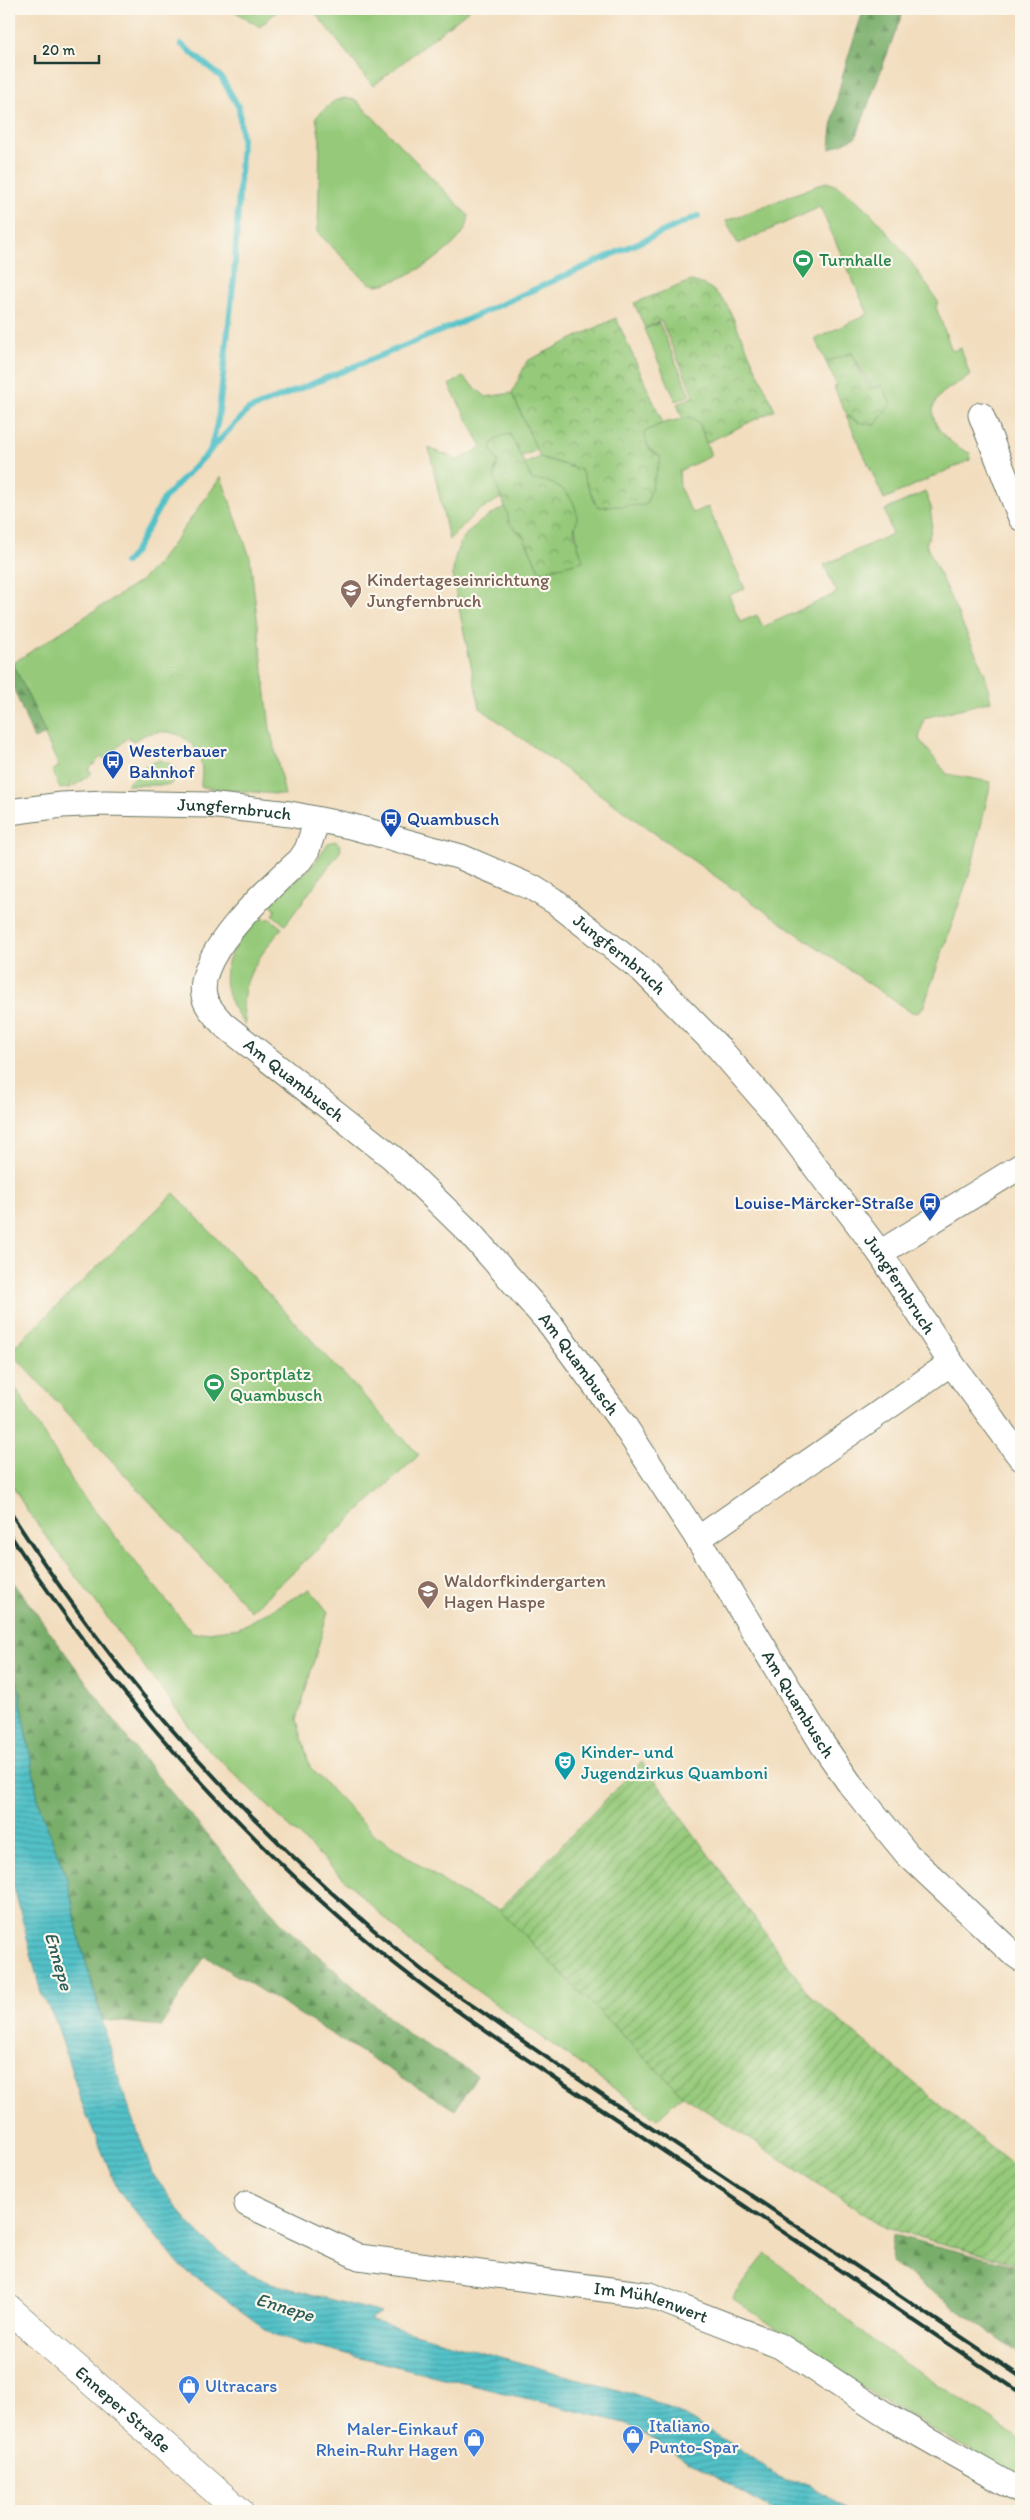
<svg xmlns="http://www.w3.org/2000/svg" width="1030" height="2520" font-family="Itim,sans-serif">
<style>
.grass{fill:#96ca7a;stroke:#5a8457}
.forest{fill:url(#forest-firs);stroke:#4c764f}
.park{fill:url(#park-crowns);stroke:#5a8457}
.garden{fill:url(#garden-furrows);stroke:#5a8457}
.water{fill:url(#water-rules);stroke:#397f7e}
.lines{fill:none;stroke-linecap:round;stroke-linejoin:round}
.stream{stroke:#53c1c8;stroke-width:6}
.minor-casing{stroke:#697564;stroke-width:27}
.major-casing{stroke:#697564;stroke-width:29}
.minor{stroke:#fff;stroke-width:25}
.major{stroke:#fff;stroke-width:28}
.rail{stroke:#1f3d34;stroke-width:4}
.labels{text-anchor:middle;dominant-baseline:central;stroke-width:4.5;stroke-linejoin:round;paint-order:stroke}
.leisure-label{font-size:18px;fill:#27864d;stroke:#fbf7ec;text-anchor:start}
.education-label{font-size:18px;fill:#785e54;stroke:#fbf7ec;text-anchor:start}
.transit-label{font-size:18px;fill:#164399;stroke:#fbf7ec;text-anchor:start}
.street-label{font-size:18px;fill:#1f3d34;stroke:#fbf7ec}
.culture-label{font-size:18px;fill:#0d838f;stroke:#fbf7ec;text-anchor:start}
.shop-label{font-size:18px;fill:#366cbe;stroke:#fbf7ec;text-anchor:start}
.water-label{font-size:19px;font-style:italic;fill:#2c5e59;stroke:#fbf7ec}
</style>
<defs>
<pattern id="forest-firs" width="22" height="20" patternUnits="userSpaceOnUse" patternTransform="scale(1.25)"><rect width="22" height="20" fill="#78ae6a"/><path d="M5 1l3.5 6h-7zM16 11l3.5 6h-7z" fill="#628f58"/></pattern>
<pattern id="park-crowns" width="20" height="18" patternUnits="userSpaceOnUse" patternTransform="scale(1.25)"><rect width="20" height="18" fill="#96ca7a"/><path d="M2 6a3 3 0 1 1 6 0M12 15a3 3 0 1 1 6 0" fill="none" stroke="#7aa565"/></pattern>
<pattern id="garden-furrows" width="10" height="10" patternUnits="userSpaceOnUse" patternTransform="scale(1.25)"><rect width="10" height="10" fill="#96ca7a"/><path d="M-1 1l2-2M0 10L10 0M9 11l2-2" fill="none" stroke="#7aa565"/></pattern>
<pattern id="water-rules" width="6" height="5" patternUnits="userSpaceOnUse" patternTransform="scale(1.25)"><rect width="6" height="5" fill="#53c1c8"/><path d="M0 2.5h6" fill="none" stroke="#449ea3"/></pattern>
</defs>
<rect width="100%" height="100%" fill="#fbf7ec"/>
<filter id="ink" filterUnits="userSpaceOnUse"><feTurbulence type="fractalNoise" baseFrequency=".02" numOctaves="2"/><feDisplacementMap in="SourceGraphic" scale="10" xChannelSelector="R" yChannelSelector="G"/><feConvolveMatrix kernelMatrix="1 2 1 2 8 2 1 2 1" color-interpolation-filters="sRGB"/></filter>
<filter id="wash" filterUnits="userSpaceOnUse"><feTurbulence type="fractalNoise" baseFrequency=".0096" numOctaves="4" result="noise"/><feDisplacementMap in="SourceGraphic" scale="20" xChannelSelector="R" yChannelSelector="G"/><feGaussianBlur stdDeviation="1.12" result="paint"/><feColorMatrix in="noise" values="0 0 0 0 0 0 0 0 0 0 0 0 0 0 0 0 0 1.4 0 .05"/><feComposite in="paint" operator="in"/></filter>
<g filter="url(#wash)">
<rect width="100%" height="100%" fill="#f2ddbe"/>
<g class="grass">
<polygon points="231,9 279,9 260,27"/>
<polygon points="315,9 470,9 373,86 313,10"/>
<path d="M 344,98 L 356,100 L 468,215 C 473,243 401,284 376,285 C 371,285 367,281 363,278 L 318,233 L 320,140 L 316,117 L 334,101 Z"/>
<path d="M 826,182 C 862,190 918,270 938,302 L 936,307 L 952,351 L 961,348 L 970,376 C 960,382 946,388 938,398 C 921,420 951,446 970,453 L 970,460 L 884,499 L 846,415 L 859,423 L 873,390 L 852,353 L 826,362 L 815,339 L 868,314 L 820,207 L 738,244 L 726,221 Z"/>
<polygon points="659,323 690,395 676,401 644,329"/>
<path d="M 463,377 L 486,397 L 512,393 L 537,450 L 520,457 L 517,445 L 491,449 L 498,462 C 489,477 500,483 501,498 L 476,512 L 449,540 L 429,448 C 439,453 448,454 457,461 L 482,447 L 449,385 Z"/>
<path d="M 691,417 L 700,424 L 711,456 L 679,471 L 680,488 L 692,513 L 708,507 L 745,589 L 729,595 L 740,622 L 757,615 L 763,627 L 837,593 L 824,565 L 892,534 L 885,510 L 925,492 L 932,510 L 930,511 C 934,524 931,532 926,544 L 985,674 L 991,701 L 924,718 L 919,739 L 947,774 L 991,782 L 971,869 L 923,1008 L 917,1013 L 909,1011 C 765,912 622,811 480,708 L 453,580 C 452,539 472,524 505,507 L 509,512 L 509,523 L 524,537 L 540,572 L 578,542 C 572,524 579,513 569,495 L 532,480 L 524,464 L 540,457 L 581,470 L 649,449 L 643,432 L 663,423 Z"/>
<path d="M 221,477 L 250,557 L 270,729 L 285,795 L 201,787 C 201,779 203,771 201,763 C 194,730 158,724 133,741 L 128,737 L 105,760 L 102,756 L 88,770 L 92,773 L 74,786 L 72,782 L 70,783 L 72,787 L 60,789 L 52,770 L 59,767 L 13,663 L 139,582 L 160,561 Z"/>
<polygon points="159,760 169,763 176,770 176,777 170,785 126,785 145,766"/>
<polygon points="335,841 340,845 341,850 285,925 273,915 276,910 270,903 313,866 328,843"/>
<path d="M 263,917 L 267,920 L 269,918 L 282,928 C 264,951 245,972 243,1002 C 242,1010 246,1017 245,1025 C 211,981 225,956 257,918 L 261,920 Z"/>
<polygon points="174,1193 419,1455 251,1611 10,1351"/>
<polygon points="9,1377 78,1490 193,1634 239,1628 310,1589 328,1612 297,1720 310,1767 374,1834 459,1892 499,1910 682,2095 657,2119 414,1946 201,1742 28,1512 9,1480"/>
<polygon points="765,2253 887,2351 1021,2439 1021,2480 874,2395 732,2298"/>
</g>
<g class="forest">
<path d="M 864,9 L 904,9 L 856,137 L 830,149 C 833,99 848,56 864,9 Z"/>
<polygon points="13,663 46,734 34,739 9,677 9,666"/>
<polygon points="9,1576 138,1753 283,1925 409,2035 477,2075 455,2110 205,1956 161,2026 103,2020 80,1942 68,1882 39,1805 18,1685 9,1655"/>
<polygon points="893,2235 1021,2267 1021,2355 891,2262"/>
</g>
<g class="park">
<path d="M 691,281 C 709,285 717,291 728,307 L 775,410 L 706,443 L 700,424 L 691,417 L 683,419 L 677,404 L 694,396 L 661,321 L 645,328 L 634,303 Z"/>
<polygon points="616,318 663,423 644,432 649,449 661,457 646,505 597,507 581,470 540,457 512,393 527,361"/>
<path d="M 851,353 L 870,389 L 882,385 L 891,404 L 875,425 C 846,422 845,413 834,387 L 837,386 L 826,362 Z"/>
<path d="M 510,434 L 532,480 C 554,479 577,494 577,519 C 577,523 574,527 574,531 C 575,540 581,552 583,561 L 540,572 L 524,537 L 509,523 C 508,502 487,483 498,462 L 491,449 L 492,443 L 501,436 Z"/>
</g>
<polygon class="garden" points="642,1762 811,1997 1021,2172 1021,2265 886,2228 682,2095 499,1910"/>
<polygon class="water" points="9,1655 18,1685 39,1805 68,1882 80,1942 119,2079 152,2173 187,2221 214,2248 249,2274 274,2284 381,2313 369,2320 646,2398 678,2413 732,2444 785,2481 808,2483 849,2511 773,2511 625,2423 275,2336 180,2266 118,2190 81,2101 56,2022 41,1993 9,1867"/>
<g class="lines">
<g class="stream">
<polyline points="211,449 248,410 455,325 698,216"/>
<polyline points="125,563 134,553 165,497 210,451 218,420 234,278 242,140 239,108 221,77 181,44"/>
</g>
</g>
</g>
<g filter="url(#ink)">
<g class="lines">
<g class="minor-casing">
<g id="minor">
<polyline points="981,415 1021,518"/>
<path id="s1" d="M 9,812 L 62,805 L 105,803 L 208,805 L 290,814 L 350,826 L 461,857 L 533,888 L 554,901 L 643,971 L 719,1048 L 774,1112 L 880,1253 L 951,1363 L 1021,1458"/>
<path id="s2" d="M 317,820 L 307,850 L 300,860 C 272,885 195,954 204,996 C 206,1006 216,1016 223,1024 L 393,1158 L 470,1233 L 551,1325 L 624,1425 L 698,1539 L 823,1745 L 850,1784 L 907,1854 L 1011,1952 L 1021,1959"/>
<polyline points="880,1253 1021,1166"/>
<polyline points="698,1539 951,1363"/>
<path id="s3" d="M 247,2204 L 359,2257 L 649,2295 L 780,2346 L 889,2417 L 1021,2492"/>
</g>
</g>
<g class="major-casing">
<g id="major">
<path id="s4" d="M 9,2309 L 239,2511"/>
</g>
</g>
<use href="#minor" class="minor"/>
<use href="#major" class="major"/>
<g class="rail">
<path d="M 9,1510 C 118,1683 258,1837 417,1966 C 440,1985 465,2000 489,2017 C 540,2054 593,2089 645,2124 C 770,2208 896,2293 1021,2377"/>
<path d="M 9,1533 C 101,1676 214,1807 342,1920 C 431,1998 532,2063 631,2129 C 761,2217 891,2305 1021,2393"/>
</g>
</g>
</g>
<defs>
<g id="stadium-pin" transform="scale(1.125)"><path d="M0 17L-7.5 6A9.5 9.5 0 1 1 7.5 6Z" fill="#2e9e5b" stroke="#fbf7ec"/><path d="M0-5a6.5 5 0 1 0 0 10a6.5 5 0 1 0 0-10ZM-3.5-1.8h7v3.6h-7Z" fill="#fff"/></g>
<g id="school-pin" transform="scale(1.125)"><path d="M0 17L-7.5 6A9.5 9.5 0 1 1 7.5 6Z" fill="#8d6e63" stroke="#fbf7ec"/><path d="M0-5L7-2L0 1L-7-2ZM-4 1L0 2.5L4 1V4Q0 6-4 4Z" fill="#fff"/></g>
<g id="bus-pin" transform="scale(1.125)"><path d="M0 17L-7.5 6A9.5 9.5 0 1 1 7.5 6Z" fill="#1a4fb4" stroke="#fbf7ec"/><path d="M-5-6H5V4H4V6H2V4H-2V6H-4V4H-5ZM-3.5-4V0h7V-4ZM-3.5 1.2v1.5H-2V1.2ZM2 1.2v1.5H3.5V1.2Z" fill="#fff"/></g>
<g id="theatre-pin" transform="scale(1.125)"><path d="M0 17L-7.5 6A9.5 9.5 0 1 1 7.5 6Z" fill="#0f9aa8" stroke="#fbf7ec"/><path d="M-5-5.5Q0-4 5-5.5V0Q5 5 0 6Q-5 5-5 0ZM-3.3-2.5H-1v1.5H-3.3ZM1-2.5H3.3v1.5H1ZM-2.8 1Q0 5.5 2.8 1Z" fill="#fff"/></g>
<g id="shop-pin" transform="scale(1.125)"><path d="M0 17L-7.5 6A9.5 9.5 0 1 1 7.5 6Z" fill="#3f7fe0" stroke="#fbf7ec"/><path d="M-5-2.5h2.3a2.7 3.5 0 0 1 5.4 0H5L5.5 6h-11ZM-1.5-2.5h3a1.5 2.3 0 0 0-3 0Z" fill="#fff"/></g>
</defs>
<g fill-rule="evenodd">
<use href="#stadium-pin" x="803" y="260"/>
<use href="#school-pin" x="351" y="590"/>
<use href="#bus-pin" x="113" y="761"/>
<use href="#bus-pin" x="391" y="819"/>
<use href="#bus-pin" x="930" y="1203"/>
<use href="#stadium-pin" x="214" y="1384"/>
<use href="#school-pin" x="428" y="1591"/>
<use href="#theatre-pin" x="565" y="1762"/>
<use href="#shop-pin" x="189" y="2386"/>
<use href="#shop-pin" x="633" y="2436"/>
<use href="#shop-pin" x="474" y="2439"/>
</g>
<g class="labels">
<g class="leisure-label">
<text x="819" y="260">Turnhalle</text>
<text x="230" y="1374">Sportplatz<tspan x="230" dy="21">Quambusch</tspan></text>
</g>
<g class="education-label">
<text x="367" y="580">Kindertageseinrichtung<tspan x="367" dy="21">Jungfernbruch</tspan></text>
<text x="444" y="1581">Waldorfkindergarten<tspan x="444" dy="21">Hagen Haspe</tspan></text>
</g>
<g class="transit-label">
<text x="129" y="751">Westerbauer<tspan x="129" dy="21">Bahnhof</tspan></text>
<text x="407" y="819">Quambusch</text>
<text x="914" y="1203" text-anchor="end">Louise-Märcker-Straße</text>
</g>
<g class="street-label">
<text stroke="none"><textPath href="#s1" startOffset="226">Jungfernbruch</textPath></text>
<text stroke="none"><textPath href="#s1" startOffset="646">Jungfernbruch</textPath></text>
<text stroke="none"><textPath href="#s2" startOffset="340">Am Quambusch</textPath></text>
<text stroke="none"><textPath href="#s1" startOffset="1081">Jungfernbruch</textPath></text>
<text stroke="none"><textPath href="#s2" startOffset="744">Am Quambusch</textPath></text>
<text stroke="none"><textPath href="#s2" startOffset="1149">Am Quambusch</textPath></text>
<text stroke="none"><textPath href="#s3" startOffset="420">Im Mühlenwert</textPath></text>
<text stroke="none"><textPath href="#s4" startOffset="152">Enneper Straße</textPath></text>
</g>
<g class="culture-label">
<text x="581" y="1752">Kinder- und<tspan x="581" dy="21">Jugendzirkus Quamboni</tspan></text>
</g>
<g class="shop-label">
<text x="205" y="2386">Ultracars</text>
<text x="649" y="2426">Italiano<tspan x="649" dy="21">Punto-Spar</tspan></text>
<text x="458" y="2429" text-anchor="end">Maler-Einkauf<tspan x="458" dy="21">Rhein-Ruhr Hagen</tspan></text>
</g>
<g class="water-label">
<text transform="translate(59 1961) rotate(74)">Ennepe</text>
<text transform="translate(285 2307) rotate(17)">Ennepe</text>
</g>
</g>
<rect width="1030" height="2520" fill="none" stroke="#fbf7ec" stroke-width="30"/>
<path d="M35 55v8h64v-8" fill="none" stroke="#1f3d34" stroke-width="2.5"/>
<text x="42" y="55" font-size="15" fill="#1f3d34" stroke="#fbf7ec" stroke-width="4" paint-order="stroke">20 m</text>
</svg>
